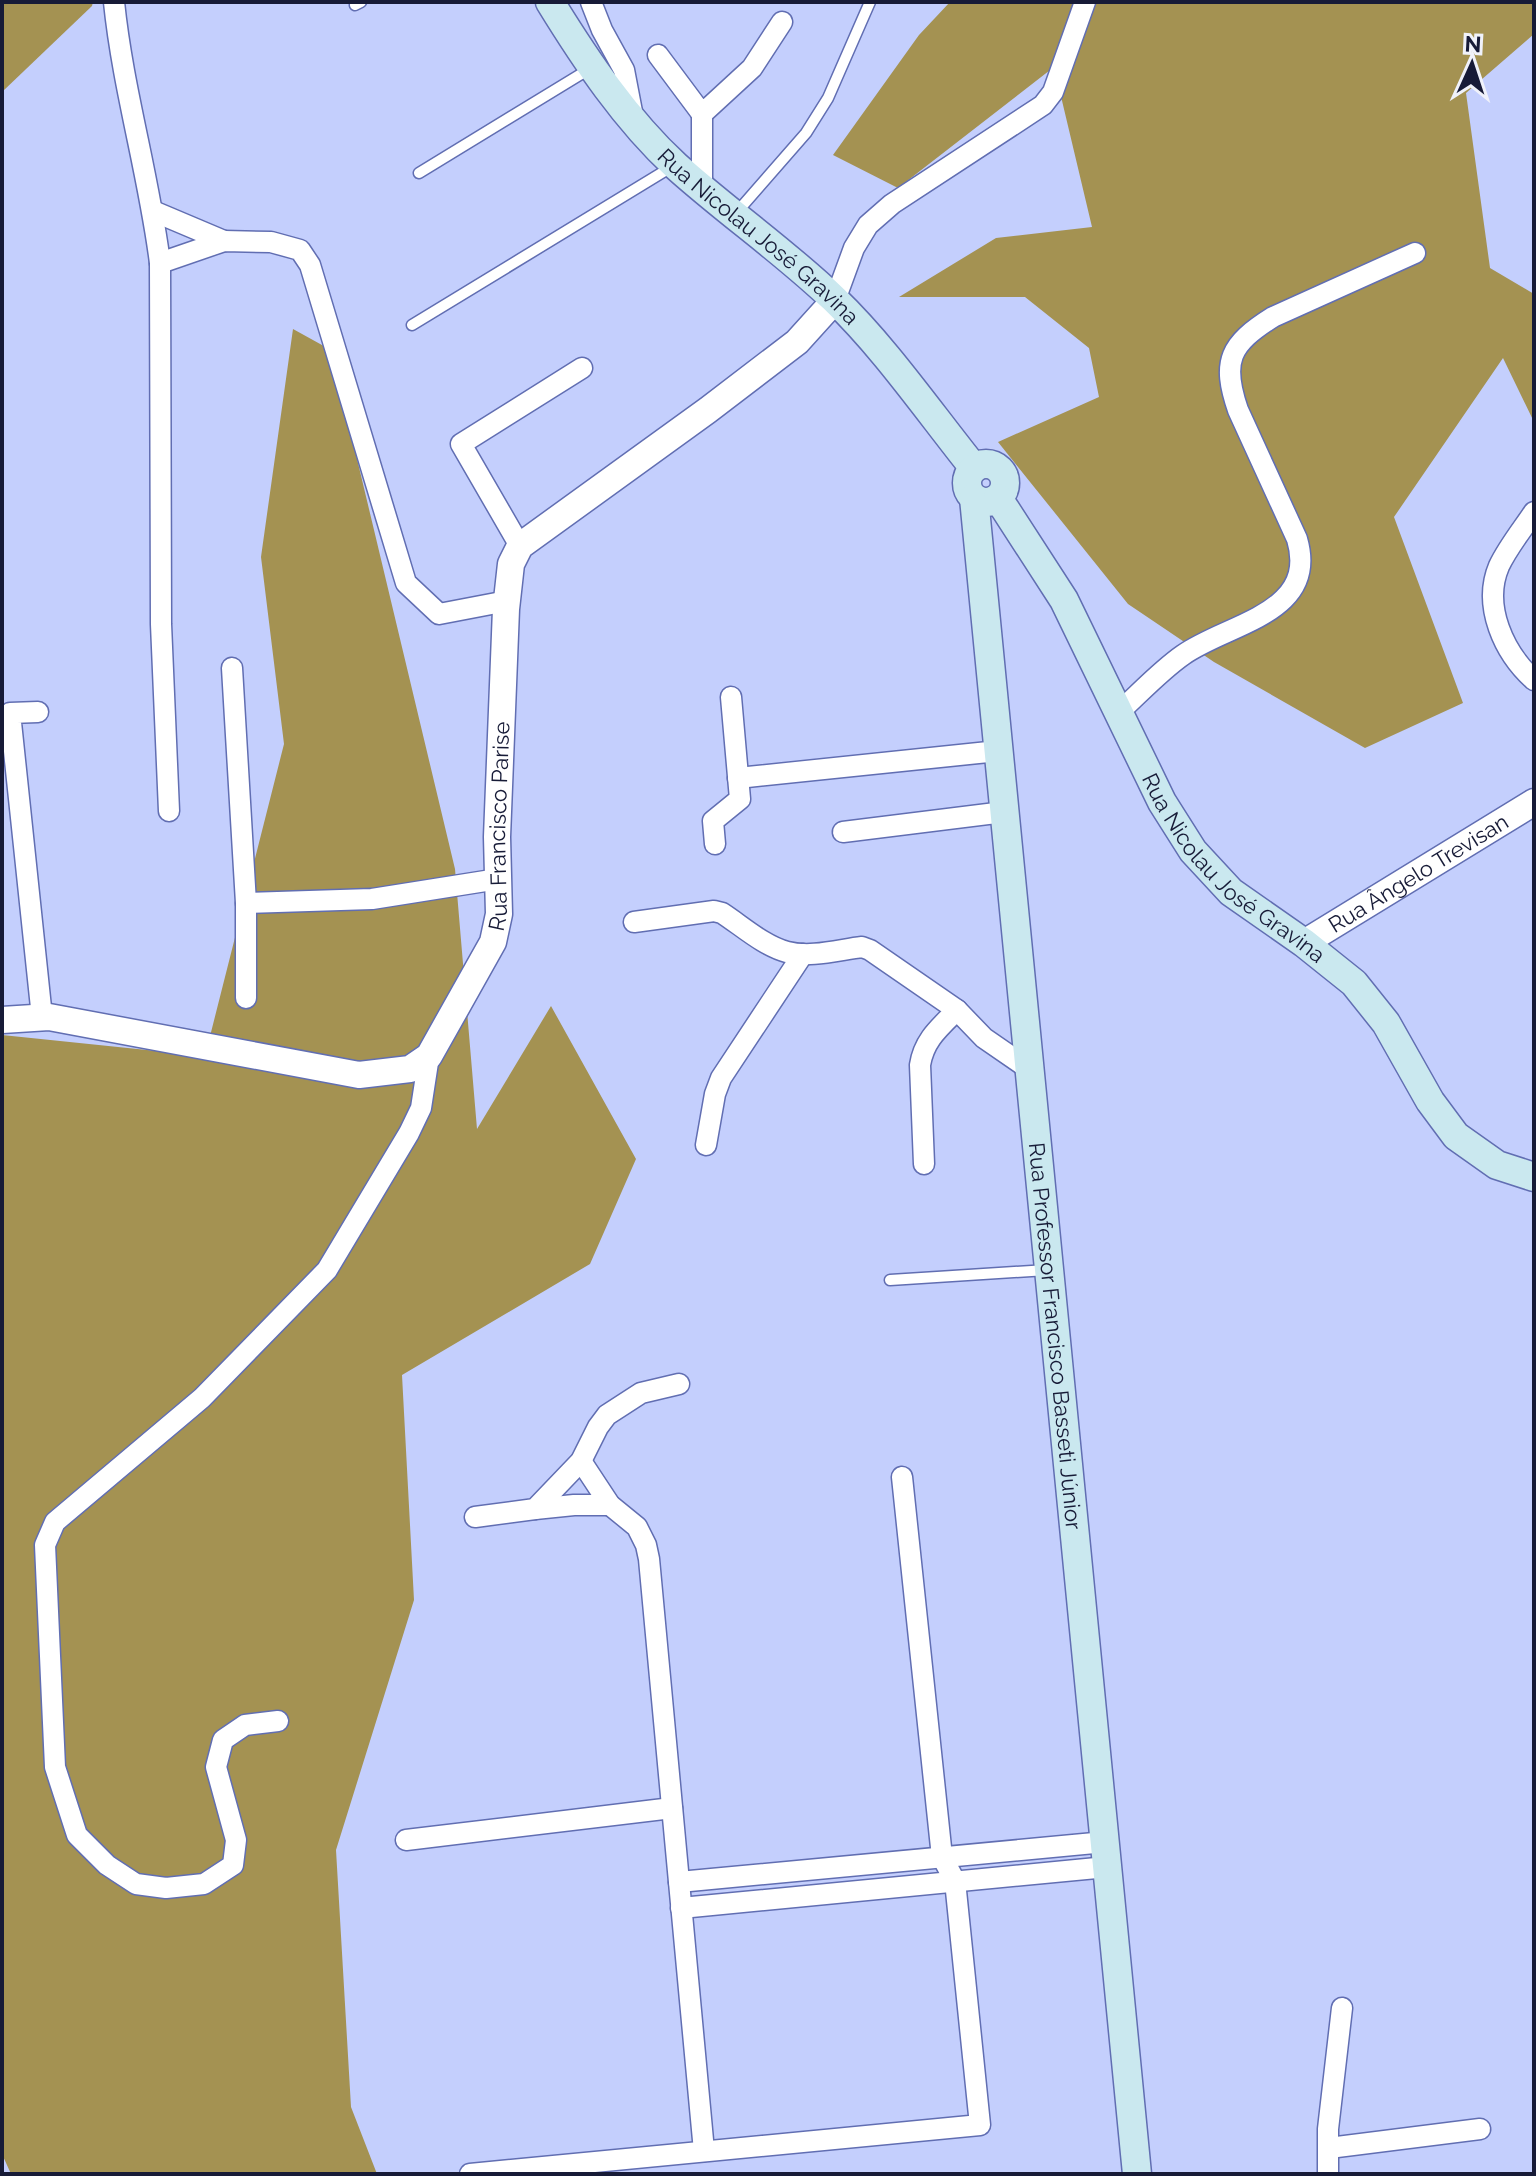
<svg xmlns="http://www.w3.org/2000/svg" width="1536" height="2176" font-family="Raleway,sans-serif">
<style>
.forest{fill:#a49252}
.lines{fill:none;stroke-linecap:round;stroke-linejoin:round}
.service-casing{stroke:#616eb2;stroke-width:13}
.minor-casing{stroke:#616eb2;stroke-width:23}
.tertiary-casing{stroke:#616eb2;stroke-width:29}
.secondary-casing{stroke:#616eb2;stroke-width:31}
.service{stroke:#fff;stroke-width:10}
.minor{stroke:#fff;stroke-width:20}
.tertiary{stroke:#fff;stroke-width:26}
.secondary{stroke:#cae8ef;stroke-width:28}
.labels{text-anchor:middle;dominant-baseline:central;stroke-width:6;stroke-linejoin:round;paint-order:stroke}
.street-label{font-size:22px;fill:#171b37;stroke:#f0f2fa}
</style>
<rect width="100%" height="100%" fill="#c4cffd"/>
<g class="forest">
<polygon points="2,2 93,2 92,6 2,92"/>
<polygon points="950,2 1534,2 1534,34 1466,93 1490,268 1534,294 1534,422 1503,358 1394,517 1463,703 1365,748 1214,662 1128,604 998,442 1099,397 1089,348 1025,297 899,297 996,238 1092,227 1054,67 898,188 833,155 919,35"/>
<polygon points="293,329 331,350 455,869 477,1129 551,1006 636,1159 590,1264 402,1375 414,1600 336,1850 351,2107 377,2174 11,2174 2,2154 2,1035 205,1056 284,744 261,557"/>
</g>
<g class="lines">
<g class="service-casing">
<g id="service">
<polyline points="355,5 361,2"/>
<polyline points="419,173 591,68"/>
<polyline points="737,212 806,133 828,98 870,2"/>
<polyline points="412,325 673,166"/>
<polyline points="890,1280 1047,1270"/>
</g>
</g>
<g class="minor-casing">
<g id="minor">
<path d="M 114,2 C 123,90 149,175 160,263 L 161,624 L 169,811"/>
<polyline points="591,2 602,30 624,70 633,117"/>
<polyline points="658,55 702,114 752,68 782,22"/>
<polyline points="702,114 702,187"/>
<polyline points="153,211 224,241"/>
<polyline points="160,263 224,241 271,242 300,250 310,265 406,583 439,614 507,601"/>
<polyline points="835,300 854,248 868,225 892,204 1043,105 1053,92 1085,2"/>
<path d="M 1534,512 C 1522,530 1508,547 1499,566 C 1482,606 1504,653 1534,680"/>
<polyline points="520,546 461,444 582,368"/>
<polyline points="232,668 246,903 246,998"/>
<polyline points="38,712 10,713 42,1017"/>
<path d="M 1118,713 C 1139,694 1160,671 1183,655 C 1228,623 1319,614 1297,539 L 1238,410 C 1221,361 1230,344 1273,317 L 1415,253"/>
<polyline points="738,778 998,751"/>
<polyline points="843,832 1004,812"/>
<polyline points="715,844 713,821 740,799 731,697"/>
<polyline points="246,903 372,899 498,879"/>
<path d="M 634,922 L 714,911 L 722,913 C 742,926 764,946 787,952 C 810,958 838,950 862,947 L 870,950 L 957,1010 L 984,1038 L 1029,1069"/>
<polyline points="706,1145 715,1094 721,1078 803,954"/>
<path d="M 924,1164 L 920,1065 C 924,1040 939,1028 957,1010"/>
<polyline points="581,1461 610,1505 637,1527 646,1545 649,1559 704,2151"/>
<polyline points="535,1509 574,1505 610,1505"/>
<polyline points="475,1517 535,1509 581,1461 598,1427 607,1415 641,1393 679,1384"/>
<polyline points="278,1721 245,1725 223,1740 216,1767 236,1840 233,1865 204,1884 166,1888 136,1884 107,1865 77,1835 55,1767 45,1545 55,1522 202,1398 327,1270 409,1133 421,1108 429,1056"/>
<polyline points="406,1840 672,1808"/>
<polyline points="679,1882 1105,1842"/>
<polyline points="681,1908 1107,1867"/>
<polyline points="1329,2148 1480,2129"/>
<polyline points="470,2174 980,2125 955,1881 942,1857 902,1477"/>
<polyline points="1328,2174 1328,2129 1342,2008"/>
</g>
</g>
<g class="tertiary-casing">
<g id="tertiary">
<path id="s1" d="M 1304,943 L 1534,802"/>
<path id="s2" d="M 2,1020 L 49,1017 L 359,1075 L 410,1069 L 429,1056 L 493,942 L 499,914 L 497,837 L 506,609 L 511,564 L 520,546 L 708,410 L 797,342 L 835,300"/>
</g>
</g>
<g class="secondary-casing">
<g id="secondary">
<path id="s3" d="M 550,2 C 585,59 626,120 676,166 C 727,212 784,251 834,299 C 885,348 929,412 974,468"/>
<circle cx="986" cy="483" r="19"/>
<path id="s4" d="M 974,498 L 1137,2174"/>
<path id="s5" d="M 998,498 L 1064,600 L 1162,802 L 1193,851 L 1231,892 L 1304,943 L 1354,983 L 1386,1023 L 1430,1101 L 1456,1136 L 1497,1165 L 1534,1177"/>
</g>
</g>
<use href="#service" class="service"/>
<use href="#minor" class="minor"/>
<use href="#tertiary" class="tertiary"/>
<use href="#secondary" class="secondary"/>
</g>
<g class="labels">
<g class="street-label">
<text stroke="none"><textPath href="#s3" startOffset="316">Rua Nicolau José Gravina</textPath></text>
<text stroke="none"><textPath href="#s2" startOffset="684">Rua Francisco Parise</textPath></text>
<text stroke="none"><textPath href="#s5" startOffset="444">Rua Nicolau José Gravina</textPath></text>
<text stroke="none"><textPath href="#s1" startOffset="134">Rua Ângelo Trevisan</textPath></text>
<text stroke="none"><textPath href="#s4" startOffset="842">Rua Professor Francisco Basseti Júnior</textPath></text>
</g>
</g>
<rect width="1536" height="2176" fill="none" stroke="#171b37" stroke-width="8"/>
<g transform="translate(1472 64) rotate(3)" stroke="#f0f2fa" stroke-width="6" paint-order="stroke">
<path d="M0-6L14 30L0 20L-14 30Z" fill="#171b37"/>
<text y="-12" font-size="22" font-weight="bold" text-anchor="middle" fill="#171b37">N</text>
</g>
</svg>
